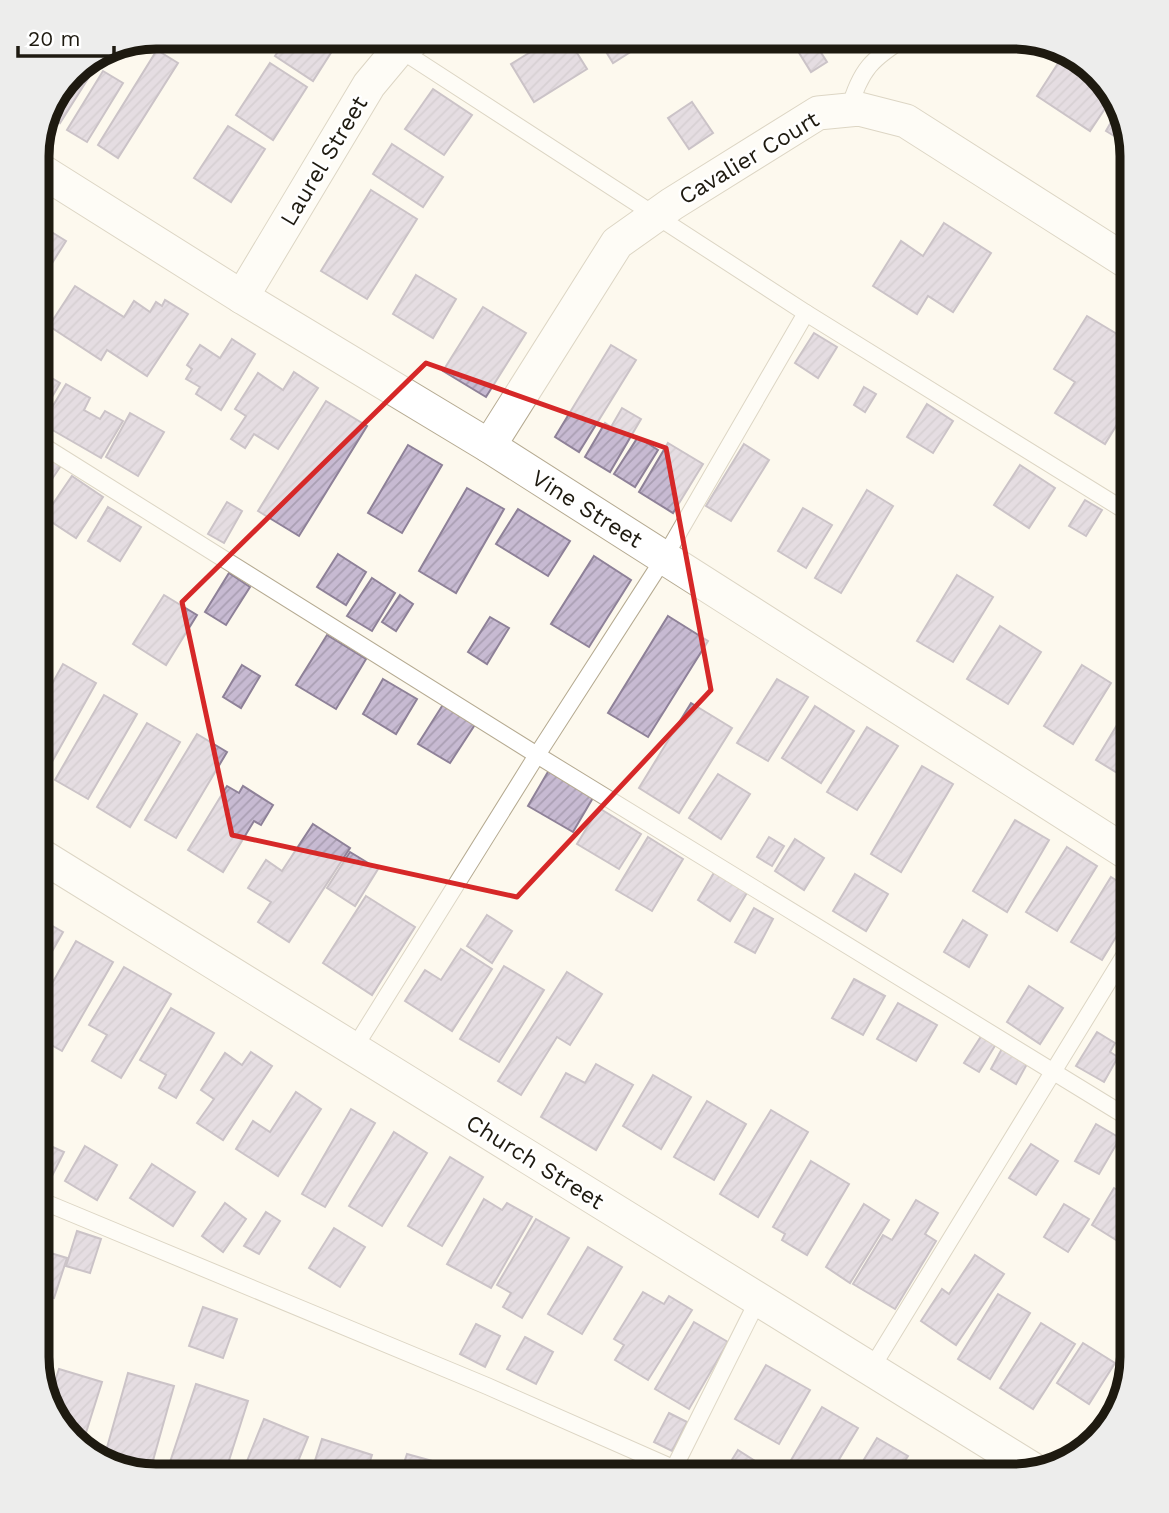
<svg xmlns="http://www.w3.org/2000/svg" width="1169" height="1513" font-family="'Work Sans',sans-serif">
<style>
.building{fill:url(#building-hatch);stroke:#8e8198;stroke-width:2}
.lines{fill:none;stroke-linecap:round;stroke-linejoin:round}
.lane-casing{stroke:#b5aa91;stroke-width:18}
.street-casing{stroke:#b5aa91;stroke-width:35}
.lane{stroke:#fff;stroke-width:16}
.street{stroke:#fff;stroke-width:33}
.marked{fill:none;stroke:#d62828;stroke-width:5;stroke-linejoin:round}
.labels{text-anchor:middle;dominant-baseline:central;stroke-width:5;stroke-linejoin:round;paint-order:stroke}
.street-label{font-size:23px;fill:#1e1a10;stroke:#fff}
.rim{fill:none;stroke:#1e1a10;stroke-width:9}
</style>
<defs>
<pattern id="building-hatch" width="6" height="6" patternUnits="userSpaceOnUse" patternTransform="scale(1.75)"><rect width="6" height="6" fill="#c7bad2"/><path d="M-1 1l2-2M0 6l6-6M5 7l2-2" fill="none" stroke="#aa9fb3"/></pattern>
</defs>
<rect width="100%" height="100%" fill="#fdf9ee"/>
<g class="building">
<polygon points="288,37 341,37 313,81 275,56"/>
<polygon points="555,37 567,37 587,69 534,102 511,64"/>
<polygon points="597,37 650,37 651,39 613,63"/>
<polygon points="811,37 827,62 811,72 796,48"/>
<polygon points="157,50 178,63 118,158 98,145"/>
<polygon points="1066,51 1072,53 1112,90 1114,95 1090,131 1037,96"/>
<polygon points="101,58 60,123 46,114 49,103 77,67"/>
<polygon points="270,63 307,87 273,140 236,115"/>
<polygon points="103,71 123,83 87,142 67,130"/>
<polygon points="433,89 472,115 444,155 405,129"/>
<polygon points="692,102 713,133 689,149 668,118"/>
<polygon points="1118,110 1129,145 1106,131"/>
<polygon points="228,126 265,149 231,202 194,178"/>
<polygon points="392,144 443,177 423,207 373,174"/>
<polygon points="371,190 417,219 367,299 321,271"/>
<polygon points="37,223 66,241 37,287"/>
<polygon points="944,223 991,253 953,312 928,296 917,314 873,286 901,241 923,256"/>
<polygon points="416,275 456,299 433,338 393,314"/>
<polygon points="75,286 124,317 134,301 150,312 156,302 162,306 165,300 188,314 147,376 107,350 101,360 49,326"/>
<polygon points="483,307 526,333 486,397 443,371"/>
<polygon points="1087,316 1132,343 1132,400 1105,444 1055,413 1075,382 1054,369"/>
<polygon points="814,333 837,347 818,378 795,363"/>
<polygon points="232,339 255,354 221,410 196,394 200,387 186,379 192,369 187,365 200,345 220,358"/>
<polygon points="611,345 636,360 579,452 555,437"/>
<polygon points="37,369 60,383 37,423"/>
<polygon points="294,372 318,388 278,449 254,434 245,448 231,439 246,416 235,409 258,373 283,390"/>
<polygon points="66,384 90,398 84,410 100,419 105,411 123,421 101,458 42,424"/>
<polygon points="864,387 876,394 865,412 854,405"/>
<polygon points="326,401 367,426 299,536 258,511"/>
<polygon points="927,404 953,421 933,453 907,437"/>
<polygon points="622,408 641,419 610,472 585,457 605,423 611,427"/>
<polygon points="130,413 164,432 138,476 106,457"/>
<polygon points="638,437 658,450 635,487 614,474"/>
<polygon points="668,443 703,464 673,513 639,492"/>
<polygon points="744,444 769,460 731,521 706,506"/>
<polygon points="408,445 442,465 402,533 368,513"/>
<polygon points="37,448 62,464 42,494 37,490"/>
<polygon points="1020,465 1055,488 1029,528 994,505"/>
<polygon points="72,476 103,497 76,538 44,517"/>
<polygon points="467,488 504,509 456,593 419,571"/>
<polygon points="867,490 893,506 841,593 815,578"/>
<polygon points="1085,500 1102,510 1086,536 1069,526"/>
<polygon points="227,502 242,511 224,543 208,534"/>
<polygon points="108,507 141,527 120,561 88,541"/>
<polygon points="803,508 832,525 806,568 778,551"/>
<polygon points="518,509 570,541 548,576 496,544"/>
<polygon points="338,554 366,572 346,605 317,587"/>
<polygon points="594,556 631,580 589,647 551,624"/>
<polygon points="229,573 250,587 226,625 205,612"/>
<polygon points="957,575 993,597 953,662 917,641"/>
<polygon points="372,578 395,593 372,631 347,616"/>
<polygon points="164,595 197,615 166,665 133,644"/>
<polygon points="400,595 413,604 396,631 382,622"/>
<polygon points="668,616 708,641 648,737 608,713"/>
<polygon points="490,617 509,628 487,664 468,652"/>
<polygon points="1000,626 1041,652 1008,704 967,679"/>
<polygon points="327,635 366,659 336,709 296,685"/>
<polygon points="63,664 96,683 48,769 37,763 37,711"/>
<polygon points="242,665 260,676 241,708 223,697"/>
<polygon points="1082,665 1111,683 1073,744 1044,726"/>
<polygon points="383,679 417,699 396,734 363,714"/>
<polygon points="777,679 808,697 768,761 737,743"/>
<polygon points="104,695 137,714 88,799 55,780"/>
<polygon points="1132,700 1132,775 1129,780 1096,760"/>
<polygon points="444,703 476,723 450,763 418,744"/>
<polygon points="691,703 732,728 679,813 639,788"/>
<polygon points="815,706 854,731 821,783 782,758"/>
<polygon points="147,723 180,742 130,827 97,807"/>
<polygon points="867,727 898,746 857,810 827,792"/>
<polygon points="197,734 227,752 176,838 145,820"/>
<polygon points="922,766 953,784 901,872 871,854"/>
<polygon points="549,770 594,796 573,832 528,806"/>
<polygon points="718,774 750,794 721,839 689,818"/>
<polygon points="227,786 239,793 243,786 273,805 261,825 254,821 223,872 188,850"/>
<polygon points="599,808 641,834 619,869 577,844"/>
<polygon points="1015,820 1049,840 1007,912 973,891"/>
<polygon points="313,824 350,848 289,942 258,922 271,902 248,888 266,860 282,871"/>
<polygon points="648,837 683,859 652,911 616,890"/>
<polygon points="769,837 784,846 772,866 757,857"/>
<polygon points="795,839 824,858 804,890 775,871"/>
<polygon points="1067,847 1097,866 1057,931 1026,912"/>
<polygon points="350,852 378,869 355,906 327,888"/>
<polygon points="715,871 748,891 730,921 698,900"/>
<polygon points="855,874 888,894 866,931 833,911"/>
<polygon points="1111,877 1132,890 1132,911 1102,960 1071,942"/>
<polygon points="366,896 415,927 372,995 323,963"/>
<polygon points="754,908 773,919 755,953 735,942"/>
<polygon points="487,915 512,931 492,963 467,946"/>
<polygon points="37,917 63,932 37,978"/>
<polygon points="963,920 987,935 969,967 944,952"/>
<polygon points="76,941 113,962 62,1051 37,1037 37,1010"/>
<polygon points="461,949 492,969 452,1031 405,1001 425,970 441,980"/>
<polygon points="504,966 544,990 499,1062 460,1039"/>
<polygon points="124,967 171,994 121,1078 92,1061 107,1035 89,1025"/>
<polygon points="567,972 602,994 570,1045 557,1037 521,1095 498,1081"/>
<polygon points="854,979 885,996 863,1035 832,1018"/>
<polygon points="1029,986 1063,1008 1040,1044 1007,1022"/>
<polygon points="898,1003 937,1025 916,1061 877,1039"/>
<polygon points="171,1008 214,1033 176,1098 159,1088 166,1075 140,1060"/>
<polygon points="1097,1032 1115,1043 1110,1052 1118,1057 1104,1082 1076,1066"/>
<polygon points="982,1035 996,1044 979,1072 964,1063"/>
<polygon points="1003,1047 1028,1062 1016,1084 991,1069"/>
<polygon points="251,1052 272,1066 223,1140 197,1123 214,1099 201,1090 225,1053 242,1065"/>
<polygon points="596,1064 633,1085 596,1150 541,1117 566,1073 585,1083"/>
<polygon points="653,1075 691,1097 661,1149 623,1126"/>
<polygon points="296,1092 321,1109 278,1176 236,1149 253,1121 270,1132"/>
<polygon points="707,1101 746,1124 714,1180 674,1157"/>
<polygon points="351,1109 375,1123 325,1207 302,1194"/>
<polygon points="771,1110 808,1132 758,1217 720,1194"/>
<polygon points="1096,1124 1120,1138 1099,1174 1075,1161"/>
<polygon points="394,1132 427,1153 382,1226 349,1206"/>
<polygon points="37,1140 64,1152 48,1184 37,1179"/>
<polygon points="1031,1144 1058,1161 1036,1195 1009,1178"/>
<polygon points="85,1146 117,1165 97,1200 65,1181"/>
<polygon points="450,1157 483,1177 442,1246 408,1226"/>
<polygon points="811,1161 849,1184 807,1255 782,1240 785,1234 773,1227"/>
<polygon points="152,1164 195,1192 173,1226 130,1198"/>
<polygon points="1114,1188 1132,1198 1132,1242 1129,1248 1092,1225"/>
<polygon points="484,1199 502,1210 507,1203 532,1217 491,1288 447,1264"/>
<polygon points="916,1200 938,1213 925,1234 936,1241 895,1309 853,1284 883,1235 892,1240"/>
<polygon points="225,1203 246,1219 223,1252 202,1236"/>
<polygon points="864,1204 889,1220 850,1283 826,1267"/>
<polygon points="1064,1204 1089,1219 1068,1252 1044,1237"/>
<polygon points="266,1212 280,1221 259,1254 244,1246"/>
<polygon points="536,1219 569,1238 522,1318 503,1307 511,1293 497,1285"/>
<polygon points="334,1228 365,1247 340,1287 309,1268"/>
<polygon points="77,1231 101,1239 90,1273 66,1266"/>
<polygon points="588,1247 622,1267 582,1334 548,1314"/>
<polygon points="37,1249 67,1258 54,1298 37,1293"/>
<polygon points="975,1255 1004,1274 956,1345 921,1321 942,1289 949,1294"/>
<polygon points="643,1292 664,1304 669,1296 692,1310 648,1380 615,1360 624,1345 614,1339"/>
<polygon points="998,1294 1030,1313 990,1379 958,1359"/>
<polygon points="203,1307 237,1319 223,1358 189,1346"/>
<polygon points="694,1322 728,1342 689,1409 655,1389"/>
<polygon points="1041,1323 1075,1344 1033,1409 1000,1388"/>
<polygon points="476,1324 500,1336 485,1367 460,1354"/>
<polygon points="37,1325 50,1329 39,1365 37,1357"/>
<polygon points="525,1337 553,1352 536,1384 507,1369"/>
<polygon points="1083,1343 1115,1363 1089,1404 1057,1383"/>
<polygon points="766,1365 810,1390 779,1444 735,1419"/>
<polygon points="1130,1366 1116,1416 1106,1427 1096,1421"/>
<polygon points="59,1369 102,1382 83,1442 74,1440 57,1423 49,1399"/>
<polygon points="128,1373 174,1386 152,1464 106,1451"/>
<polygon points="196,1384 248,1401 224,1476 192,1476 168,1468"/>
<polygon points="822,1407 858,1428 829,1476 813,1476 790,1462"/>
<polygon points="669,1413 687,1422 672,1451 654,1442"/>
<polygon points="264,1419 308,1437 292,1476 241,1476"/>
<polygon points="877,1438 908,1456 895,1476 854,1476"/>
<polygon points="322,1439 372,1455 365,1476 310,1476"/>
<polygon points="738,1450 766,1468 761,1476 722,1476"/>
<polygon points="407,1454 436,1462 432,1476 374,1476 377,1468 400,1475"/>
<polygon points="450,1466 480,1476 446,1476"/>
<polygon points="837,1469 847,1475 847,1476 833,1476"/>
<polygon points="932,1470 942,1476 928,1476"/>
</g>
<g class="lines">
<g class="lane-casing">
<g id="lane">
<polyline points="399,49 806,313 1132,515"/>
<path d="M 849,110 C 860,70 872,58 907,37"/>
<polyline points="37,442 537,755 1132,1120"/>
<polyline points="353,1050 537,755 664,558 806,313"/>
<polyline points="37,1199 487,1386 673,1468"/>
<polyline points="871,1369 1132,943"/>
<polyline points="670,1476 758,1300"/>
</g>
</g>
<g class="street-casing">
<g id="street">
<polyline points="37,168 242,297 489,446 1132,856"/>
<polyline points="242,297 369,85 399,49 418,37"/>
<polyline points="489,446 617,243 672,204 818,113 859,109 906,121 1132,265"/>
<polyline points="37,853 1034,1470"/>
</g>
</g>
<use href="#lane" class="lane"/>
<use href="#street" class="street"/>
</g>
<path d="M0 0H1169V1513H0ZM 426,363 L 666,448 L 711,690 L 517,897 L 232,835 L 182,602 Z" fill="#fdf9ee" fill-opacity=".55" fill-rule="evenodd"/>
<path class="marked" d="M 426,363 L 666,448 L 711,690 L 517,897 L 232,835 L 182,602 Z"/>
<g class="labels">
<g class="street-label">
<text transform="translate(749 158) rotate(-31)">Cavalier Court</text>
<text transform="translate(324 161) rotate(-59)">Laurel Street</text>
<text transform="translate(587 509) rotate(32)">Vine Street</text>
<text transform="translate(535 1162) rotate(32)">Church Street</text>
</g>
</g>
<path d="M0 0H1169V1513H0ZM156 49H1013A107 107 0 0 1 1120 156V1357A107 107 0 0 1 1013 1464H156A107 107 0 0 1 49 1357V156A107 107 0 0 1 156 49Z" fill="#ededec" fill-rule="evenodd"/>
<path class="rim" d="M156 49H1013A107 107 0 0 1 1120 156V1357A107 107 0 0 1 1013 1464H156A107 107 0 0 1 49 1357V156A107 107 0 0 1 156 49Z"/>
<path d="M18 46v10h96v-10" fill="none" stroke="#1e1a10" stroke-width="3.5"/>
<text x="28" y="46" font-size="21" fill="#1e1a10" stroke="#ffffff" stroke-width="5" paint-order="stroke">20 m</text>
</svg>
